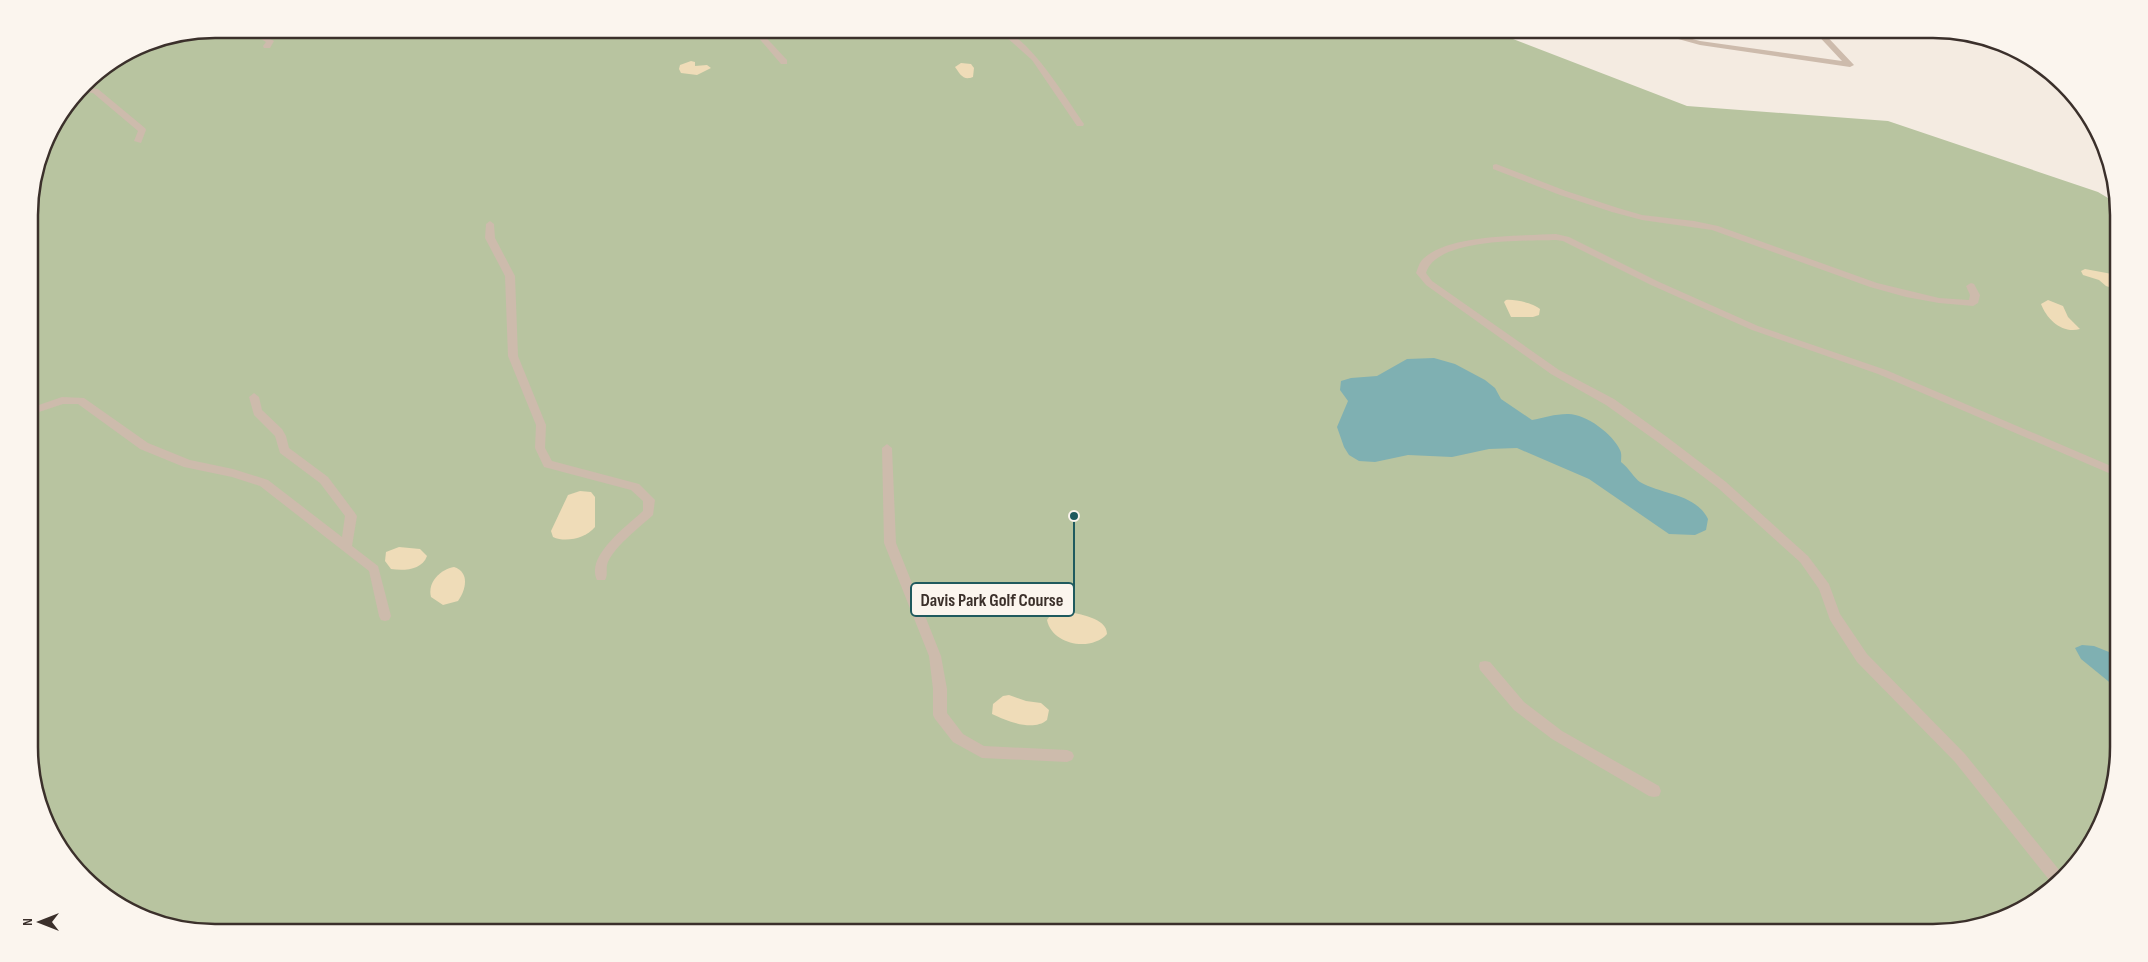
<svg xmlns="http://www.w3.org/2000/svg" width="2148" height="962" font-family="'Sofia Sans Condensed',sans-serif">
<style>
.green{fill:#b8c4a0}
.sand{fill:#efdcb8}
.water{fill:#7fb0b2}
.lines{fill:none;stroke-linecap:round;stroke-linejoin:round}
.service{fill:#cdbbac;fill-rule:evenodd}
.minor{fill:#cdbbac;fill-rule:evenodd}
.rim{fill:none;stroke:#3b302b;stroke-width:2.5}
.leader{fill:none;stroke:#1f5a5e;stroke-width:2}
.callout-dot{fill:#1f5a5e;stroke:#fbf5ee;stroke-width:2}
.callout{fill:#fbf5ee;stroke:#1f5a5e;stroke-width:2}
.callout-label{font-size:18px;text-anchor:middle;font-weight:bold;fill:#3b302b}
</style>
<rect width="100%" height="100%" fill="#f4ebe1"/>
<path class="green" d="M 215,29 L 1487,29 L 1687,106 L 1888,121 L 2098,192 L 2118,204 L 2119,747 L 2105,819 L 2081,861 L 2037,902 L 1993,923 L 1945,933 L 215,933 L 143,919 L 101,895 L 67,860 L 43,819 L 30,772 L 29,284 L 44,153 L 42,153 C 55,108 100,62 143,43 C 161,36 195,33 215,29 Z"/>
<g class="sand">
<polygon points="691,61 695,62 695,66 707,65 711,68 697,75 681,73 679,69 680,65"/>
<path d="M 961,63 L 971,64 L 974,68 L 973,77 C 963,81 960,74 955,67 Z"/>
<polygon points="2085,269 2112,274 2118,283 2118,290 2106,286 2099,280 2083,275 2081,271"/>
<path d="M 1506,300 C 1514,299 1533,303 1540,309 L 1539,315 L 1533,317 L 1511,317 L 1504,302 Z"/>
<path d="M 2048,300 L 2063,306 L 2068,317 L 2080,329 C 2063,334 2047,320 2041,304 Z"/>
<path d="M 580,491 L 591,492 L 595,497 L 595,527 C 586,538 566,543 553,537 L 551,531 L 568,495 Z"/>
<path d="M 399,547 L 420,549 L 427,556 C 422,570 404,571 391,569 L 385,561 L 386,552 Z"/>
<path d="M 454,567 C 470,572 466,590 458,601 L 443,605 L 431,597 C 427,582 441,569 454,567 Z"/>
<path d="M 1064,610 C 1078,615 1107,617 1107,634 C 1091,652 1052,645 1047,620 L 1052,613 Z"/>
<path d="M 1009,695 L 1026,701 L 1041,703 L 1049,710 L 1047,720 C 1033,732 1007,721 992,714 L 993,704 L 1003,696 Z"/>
</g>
<g class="water">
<path d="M 1434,358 L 1455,364 L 1485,380 L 1495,388 L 1501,399 L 1532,420 C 1543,418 1555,414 1567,414 C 1585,413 1613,434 1620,450 C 1622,454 1621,458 1621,462 C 1628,467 1635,479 1640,482 C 1662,495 1695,493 1708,519 L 1706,530 L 1695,535 L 1669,534 L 1589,479 L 1517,448 L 1489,449 L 1452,457 L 1408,455 L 1375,462 L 1359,461 L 1349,455 L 1344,447 L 1337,427 L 1348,401 L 1340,390 L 1341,381 L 1351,378 L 1377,376 L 1407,359 Z"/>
<polygon points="2082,645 2094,646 2119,656 2119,690 2081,659 2075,648"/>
</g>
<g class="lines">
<g class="service">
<polygon points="244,29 252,29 274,41 270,48 264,48 263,46 266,42"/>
<polygon points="751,29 758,29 787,60 787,64 781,64"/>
<path d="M 997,29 C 1025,29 1068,101 1084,124 L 1083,126 L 1077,126 L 1032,60 Z"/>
<polygon points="83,87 98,89 145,128 146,130 141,143 134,141 138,131 93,93 80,91"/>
<polygon points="1496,164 1566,191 1618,208 1642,215 1694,221 1718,226 1877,283 1939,298 1969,300 1970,295 1966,286 1971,283 1974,284 1980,295 1978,303 1973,306 1939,303 1906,297 1870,287 1712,230 1642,220 1612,212 1560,195 1493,169 1493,165"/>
<path d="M 490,221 L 494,224 L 495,238 L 515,276 L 518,356 L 546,425 L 545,448 L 552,461 L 639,484 L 655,500 L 653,515 C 641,526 611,549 607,565 C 606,570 608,575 605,580 L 597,580 C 585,556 628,525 643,511 L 643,501 L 631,490 L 544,467 L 535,448 L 536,425 L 508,356 L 505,276 L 485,238 L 486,224 Z"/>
<path d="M 1556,234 L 1569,237 L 1657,281 L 1758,326 L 1886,370 L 2118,469 L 2118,477 L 1878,374 L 1752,330 L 1651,285 L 1563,241 L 1556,240 C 1525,241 1436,238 1426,273 L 1432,281 L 1559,370 L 1614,399 L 1667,437 L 1726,482 L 1808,556 L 1829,584 L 1840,614 L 1867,654 L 1965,754 L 2064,876 L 2054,886 L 1955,762 L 1857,662 L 1830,620 L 1819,589 L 1800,562 L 1718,488 L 1659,443 L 1606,405 L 1551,374 L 1426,285 L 1416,273 C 1418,268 1419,263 1423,259 C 1448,234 1521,236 1556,234 Z"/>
<polygon points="254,393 259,397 262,410 282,429 286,436 289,448 328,477 355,513 357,516 352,546 378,566 391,616 389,620 385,621 381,620 379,616 369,571 260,486 232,477 184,467 140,449 78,404 63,404 30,415 30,408 62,397 84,398 148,443 190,460 233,469 268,480 342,537 345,516 320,483 280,453 275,436 254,415 249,397"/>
<polygon points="887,444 892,448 896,543 941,656 947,689 947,713 963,734 984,746 1067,750 1072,752 1074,756 1072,760 1067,762 982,758 953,742 935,719 933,715 933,689 929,656 884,543 882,448"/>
<polygon points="1485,661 1490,662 1524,702 1562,731 1659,786 1661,791 1659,796 1654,797 1649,796 1552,739 1514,710 1480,670 1479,666 1480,662"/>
</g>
<polygon class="minor" points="1642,29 1654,29 1700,41 1842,61 1812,29 1820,29 1854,65 1850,67 1700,45"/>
</g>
<path d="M0 0H2148V962H0ZM215 38H1933A177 177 0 0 1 2110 215V747A177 177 0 0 1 1933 924H215A177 177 0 0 1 38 747V215A177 177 0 0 1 215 38Z" fill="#fbf5ee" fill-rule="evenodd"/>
<path class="rim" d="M215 38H1933A177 177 0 0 1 2110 215V747A177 177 0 0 1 1933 924H215A177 177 0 0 1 38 747V215A177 177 0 0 1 215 38Z"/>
<path class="leader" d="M1074 516L1074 600"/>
<circle class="callout-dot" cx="1074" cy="516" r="5"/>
<rect class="callout" x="911" y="583" width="163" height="33" rx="5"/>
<g class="callout-label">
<text x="992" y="606">Davis Park Golf Course</text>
</g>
<g transform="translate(40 922) rotate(270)" stroke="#fbf5ee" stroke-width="4" paint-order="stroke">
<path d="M0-4L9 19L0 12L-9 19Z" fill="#3b302b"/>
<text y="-8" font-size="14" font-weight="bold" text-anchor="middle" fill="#3b302b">N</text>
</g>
</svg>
